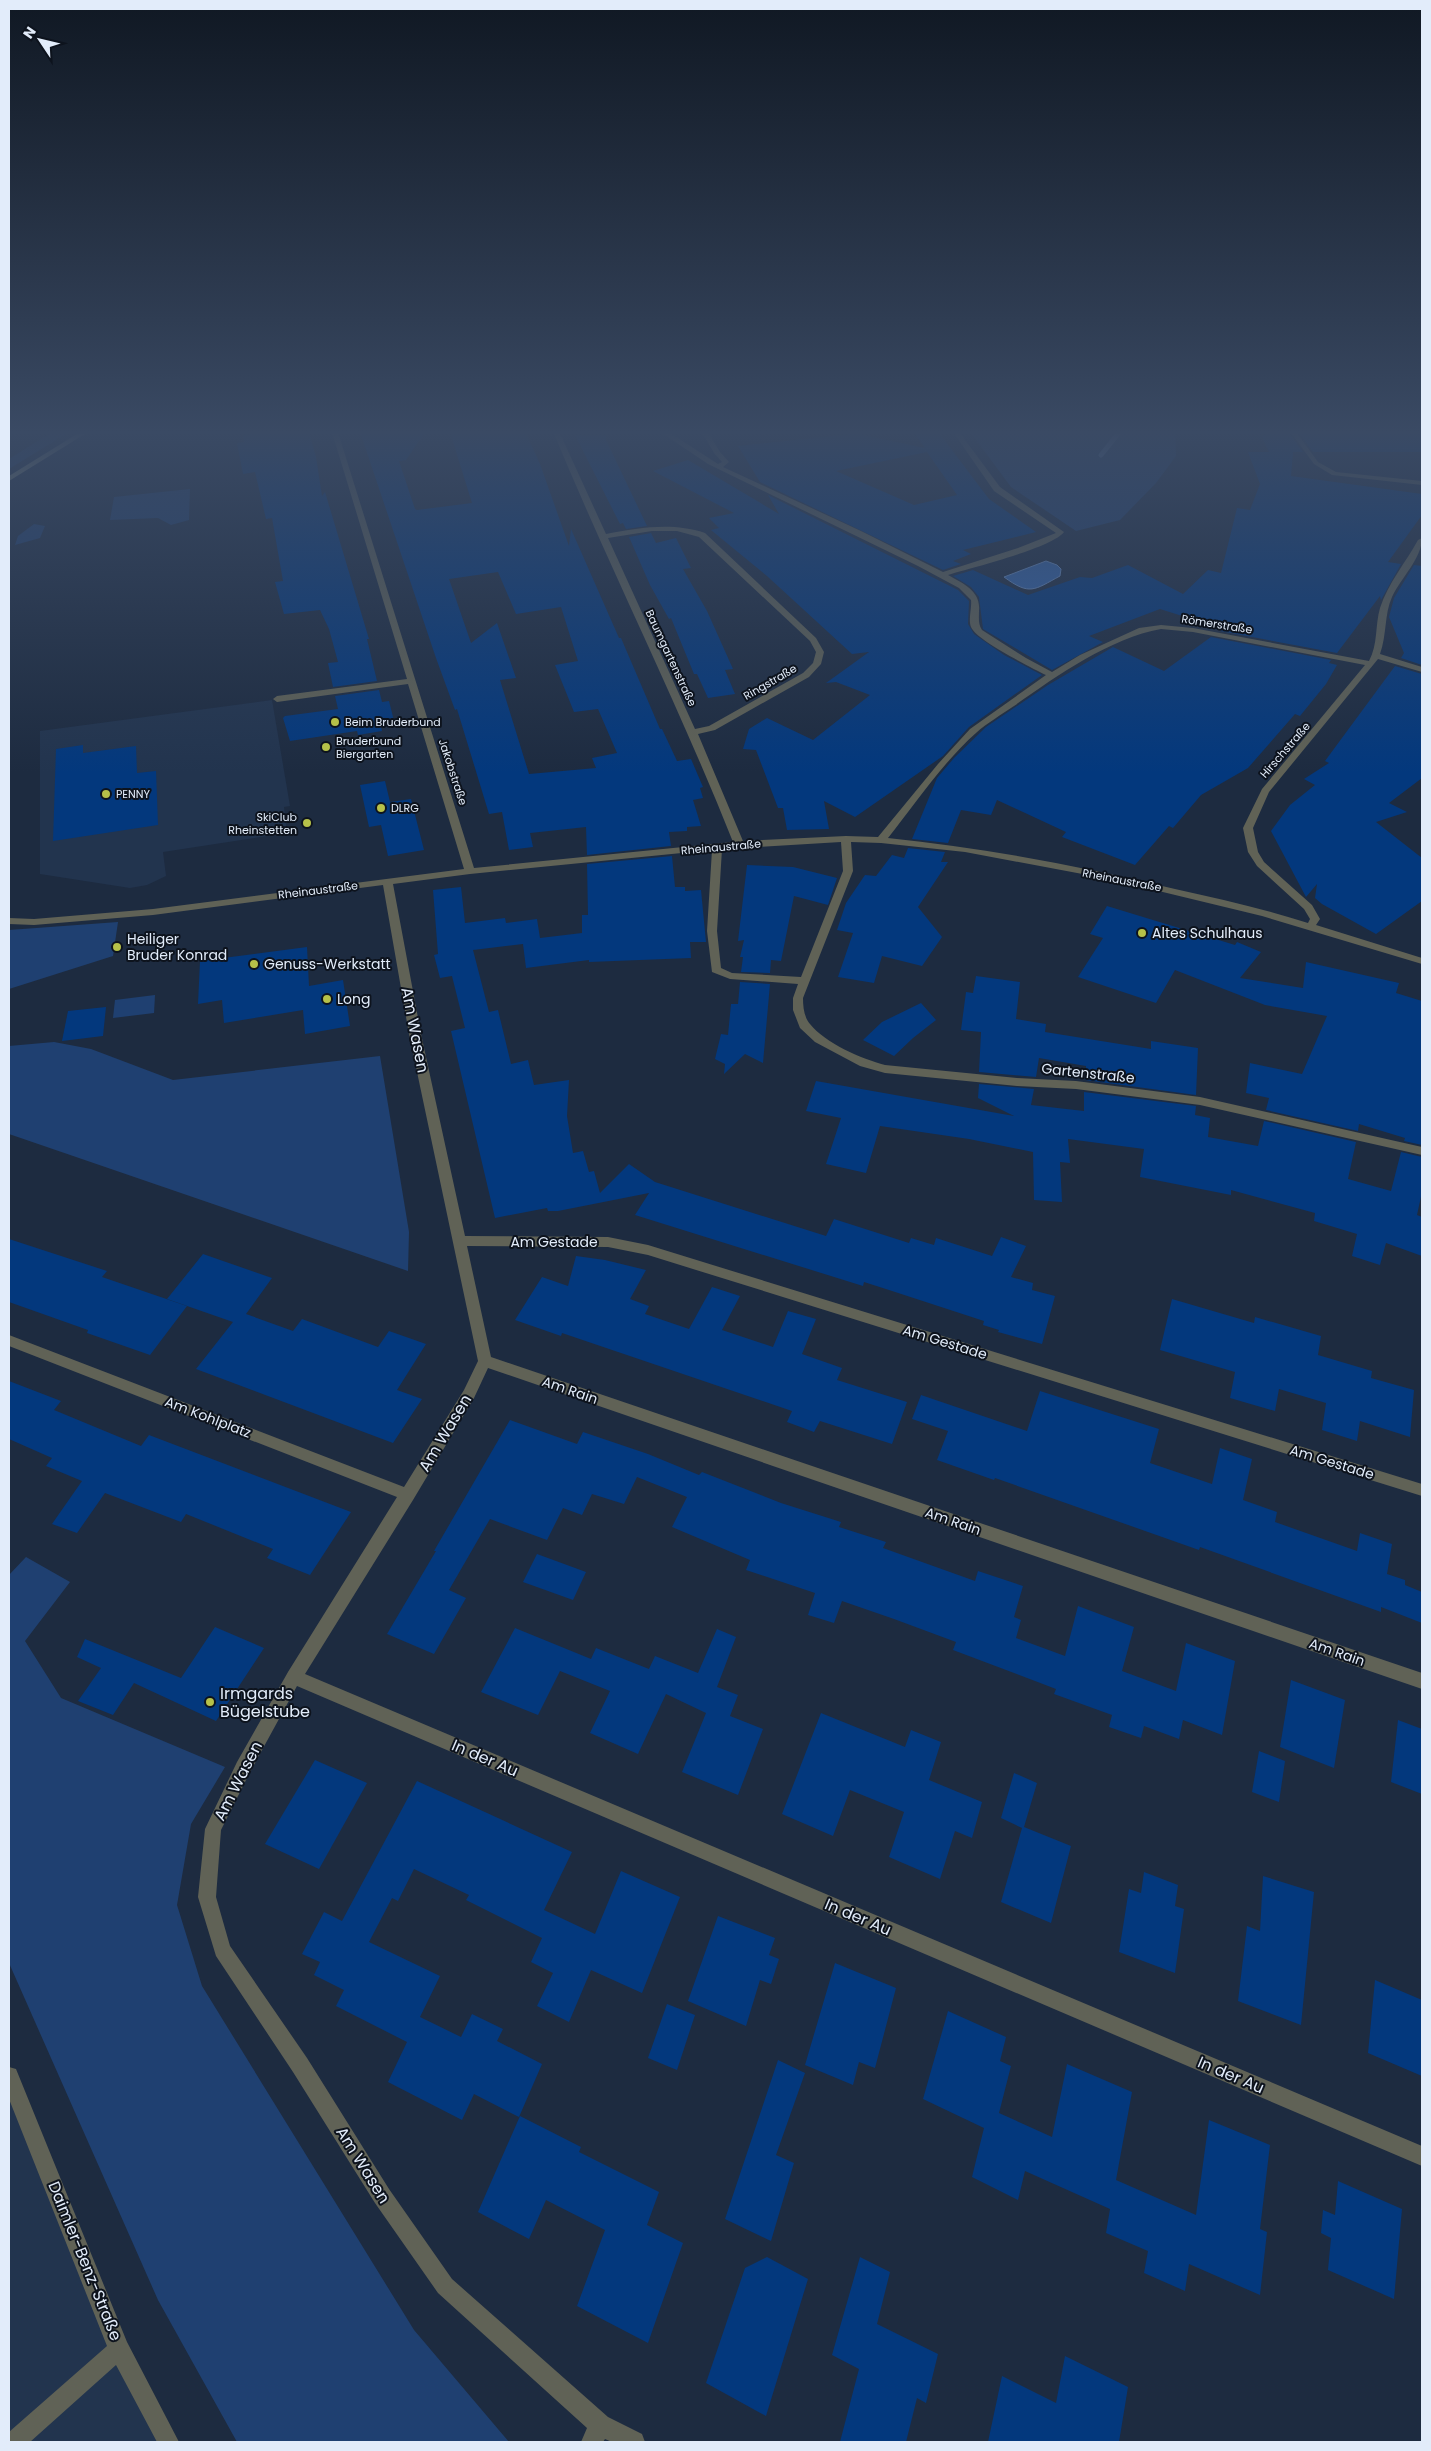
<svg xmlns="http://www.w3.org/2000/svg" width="1431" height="2451" font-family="Poppins,sans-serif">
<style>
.built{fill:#22344e}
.green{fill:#1f4071}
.water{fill:#3264ad;stroke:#678dc4}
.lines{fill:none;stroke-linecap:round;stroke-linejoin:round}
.stream{stroke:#678dc4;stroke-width:5}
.building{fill:#03387d;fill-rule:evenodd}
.minor{fill:#606256;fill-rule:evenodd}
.major{fill:#959980;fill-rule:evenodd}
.poi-dot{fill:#b6c149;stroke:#0d131d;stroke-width:2}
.labels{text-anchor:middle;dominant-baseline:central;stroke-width:4;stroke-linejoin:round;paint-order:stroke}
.far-street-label{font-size:11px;fill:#e2ecfa;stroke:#0d131d}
.far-poi-label{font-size:11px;fill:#e2ecfa;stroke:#0d131d;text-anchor:start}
.poi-label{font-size:14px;fill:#e2ecfa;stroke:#0d131d;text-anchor:start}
.street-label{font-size:14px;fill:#e2ecfa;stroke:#0d131d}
.near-street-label{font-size:16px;fill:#e2ecfa;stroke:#0d131d}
.near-poi-label{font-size:16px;fill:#e2ecfa;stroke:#0d131d;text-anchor:start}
</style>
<rect width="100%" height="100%" fill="#1d2b40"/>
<g class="built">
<polygon points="272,700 290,806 284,807 287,833 163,852 166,876 147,885 130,888 40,874 40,731"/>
<polygon points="9,2076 119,2349 168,2442 9,2442"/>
</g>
<g class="green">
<polygon points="57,429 74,429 9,469 9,459"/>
<polygon points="968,429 1175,429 1176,456 1156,483 1120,520 1076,531 1011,487"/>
<polygon points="190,489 189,520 171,525 158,518 110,520 114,497"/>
<polygon points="34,524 45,526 40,538 15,545 18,536"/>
<polygon points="118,922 113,956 9,989 9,930"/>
<polygon points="155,995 154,1013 113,1018 115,1000"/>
<polygon points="54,1042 91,1049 173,1080 380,1056 409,1232 408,1271 9,1134 9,1046"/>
<polygon points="26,1557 70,1582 25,1641 61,1698 225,1767 191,1824 177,1905 202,1986 414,2330 509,2442 237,2442 158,2300 9,1963 9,1575"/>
</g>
<path class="water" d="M 1046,561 L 1057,565 L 1061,569 L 1060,576 C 1034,590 1030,596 1004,577 Z"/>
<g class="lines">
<polyline class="stream" points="1101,455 1122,429"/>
</g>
<g class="building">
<polygon points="271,429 308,429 316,457 322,496 325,492 369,639 367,639 377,681 333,687 328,663 338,662 329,629 320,610 284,614 275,582 283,581 272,518 266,519 255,472 243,474 237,443 244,442 243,435 267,433"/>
<path d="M 359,429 L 427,429 L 406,460 L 399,461 L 415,509 L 417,510 L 472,503 L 449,429 L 526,433 L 540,464 L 569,546 L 571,529 L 619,638 L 621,638 L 660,729 L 662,729 L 677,761 L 691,759 L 703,787 L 700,788 L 703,798 L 693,800 L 701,826 L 687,827 L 687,831 L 669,832 L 671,846 L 587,855 L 586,827 L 530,833 L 533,847 L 509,850 L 502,812 L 489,814 L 457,709 L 455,710 L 436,658 ZM 498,572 L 516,614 L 561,607 L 578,661 L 555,665 L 574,712 L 598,709 L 617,753 L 592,758 L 596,768 L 529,774 L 500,680 L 516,678 L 497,623 L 471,643 L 449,579 Z"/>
<path d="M 923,429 L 936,429 L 989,499 L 1036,532 L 963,550 L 971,554 L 953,561 L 961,564 L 943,570 L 760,482 L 738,446 L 861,433 L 863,435 L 925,448 L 915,434 ZM 927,452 L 957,495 L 914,505 L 836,471 Z"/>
<polygon points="1262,429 1286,429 1303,452 1293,452 1291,476 1422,494 1422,515 1388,562 1401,564 1381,600 1380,596 1337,653 1220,631 1224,629 1160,609 1089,636 1103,642 1052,670 983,629 979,597 971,587 953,576 973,570 1028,595 1080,577 1092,578 1128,565 1183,594 1208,570 1221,573 1237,508 1250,510 1260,484 1248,452 1269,452 1261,435 1265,435"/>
<polygon points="1296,429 1422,429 1422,452 1313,452"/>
<polygon points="575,435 606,435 606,440 647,526 626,529 623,523 620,524"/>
<polygon points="688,460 779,514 768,495 958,590 969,601 968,624 974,634 1004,655 1042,675 969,727 943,756 855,817 824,801 829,829 787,830 783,808 778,808 756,750 743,749 749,729 767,718 813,740 870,695 836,682 826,683 869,652 852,654 767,576 711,530 719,528 709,518 734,513 653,471"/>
<polygon points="651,533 656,543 676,538 691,568 683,569 707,611 733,669 725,670 735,694 708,698 697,674 694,674 671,618 669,619 650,585 629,537"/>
<polygon points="1414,565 1422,566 1422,665 1401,658 1404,653 1389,617 1394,598"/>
<polygon points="1211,637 1331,660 1329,663 1337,665 1326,684 1300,716 1295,714 1248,768 1201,795 1173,828 1169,826 1135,865 1062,837 1066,832 997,800 991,815 961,810 948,843 912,839 937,778 954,758 986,727 1048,685 1113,647 1164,671"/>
<polygon points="1395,666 1422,674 1422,778 1389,803 1407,812 1376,822 1422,858 1422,901 1376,934 1322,904 1315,898 1317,884 1306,897 1271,831 1290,805 1315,785 1304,779 1329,763 1325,761"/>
<polygon points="379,690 382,702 389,701 395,725 381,727 382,731 358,735 357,731 290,741 283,718 285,716 338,709 335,696"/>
<polygon points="83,745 83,753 136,746 137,773 156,771 158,825 53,841 56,749"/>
<polygon points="385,781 390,802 411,799 424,850 388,856 381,825 369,827 360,785"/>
<polygon points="908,848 945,852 941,862 948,862 918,907 942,937 922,966 882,956 874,983 838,977 853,933 837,930 846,903 865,875 876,876 892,855 904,858"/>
<polygon points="672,856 675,887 685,887 685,891 701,890 706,942 690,942 691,958 589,962 589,960 526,968 523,944 473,950 489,1012 498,1010 511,1064 528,1060 534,1085 569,1080 567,1116 573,1153 583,1151 589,1172 594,1171 600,1193 629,1164 655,1182 826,1236 834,1219 909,1243 911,1238 934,1245 936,1238 992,1256 1001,1237 1026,1246 1011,1277 1033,1283 1032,1290 1055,1296 1042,1344 998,1332 999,1330 983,1325 984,1321 889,1290 864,1282 863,1286 635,1215 649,1193 558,1211 548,1211 547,1208 495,1218 451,1031 465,1028 452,976 440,978 434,955 438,954 433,890 461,887 465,923 505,918 506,923 537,919 540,938 582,933 582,915 588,915 587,864"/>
<polygon points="747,865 793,867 837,878 828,905 794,896 781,961 771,960 770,973 741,972 743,957 740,957 744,940 738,941"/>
<polygon points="1107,906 1235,945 1237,942 1261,952 1240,978 1303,988 1306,962 1399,983 1396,993 1422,1001 1422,1145 1404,1141 1405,1138 1359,1124 1358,1131 1266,1110 1269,1098 1246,1093 1250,1063 1302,1074 1327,1016 1265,1005 1175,970 1156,1003 1078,977 1103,938 1090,934"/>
<polygon points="307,947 309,986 343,980 350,1026 305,1034 303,1010 224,1023 222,1000 198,1004 200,961"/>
<polygon points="976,976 1020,982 1016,1019 1046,1024 1045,1032 1151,1049 1151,1041 1198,1048 1196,1095 1085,1080 1086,1066 1039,1058 1036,1077 979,1072 981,1032 961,1030 966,992 973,993"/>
<polygon points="740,982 770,984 763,1063 745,1054 724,1074 725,1064 715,1059 721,1034 728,1035 731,1004 738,1004"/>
<polygon points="921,1003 936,1020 913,1038 894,1056 863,1040 882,1022"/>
<polygon points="106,1007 103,1036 62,1041 68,1011"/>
<polygon points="816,1081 1014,1116 978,1098 979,1084 1034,1089 1031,1105 1084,1111 1084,1092 1196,1106 1195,1115 1210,1118 1208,1137 1258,1146 1264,1121 1356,1142 1348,1179 1391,1191 1401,1152 1422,1157 1422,1192 1417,1215 1422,1217 1422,1256 1386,1243 1380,1265 1352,1256 1357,1234 1314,1221 1315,1213 1231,1190 1231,1195 1140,1177 1144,1149 1068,1139 1070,1163 1060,1162 1062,1202 1034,1200 1033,1152 969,1139 880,1126 866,1173 826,1164 841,1118 806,1111"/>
<polygon points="9,1239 107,1271 102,1277 187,1306 150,1355 87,1333 88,1330 9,1302"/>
<polygon points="203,1254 272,1278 246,1314 293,1331 302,1319 378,1347 389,1331 426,1344 397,1390 422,1399 393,1443 196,1369 233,1322 167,1299"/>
<polygon points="576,1256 605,1260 646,1270 630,1299 649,1306 645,1314 689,1329 712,1287 740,1296 722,1330 773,1347 788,1311 816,1319 802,1354 842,1368 837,1380 907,1402 892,1444 820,1421 814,1432 787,1422 792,1411 562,1333 561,1336 515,1320 542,1277 568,1286"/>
<polygon points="1172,1299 1254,1323 1255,1317 1321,1336 1318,1355 1372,1371 1371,1378 1414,1390 1410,1437 1360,1421 1357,1441 1322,1430 1326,1403 1279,1389 1275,1411 1230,1398 1235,1372 1160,1350"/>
<polygon points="9,1381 61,1401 54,1410 141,1446 149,1435 351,1512 310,1575 267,1558 273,1549 186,1514 181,1522 105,1493 77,1533 52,1524 82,1481 46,1466 52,1458 9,1439"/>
<polygon points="1040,1391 1159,1429 1150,1463 1212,1484 1220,1448 1252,1459 1243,1500 1277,1512 1275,1522 1357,1551 1360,1533 1392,1544 1387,1574 1405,1580 1405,1585 1422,1592 1422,1623 1381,1607 1381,1612 1200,1547 1199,1550 995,1478 994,1480 937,1460 948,1431 912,1419 921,1395 1027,1431"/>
<polygon points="510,1420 577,1444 583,1432 648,1454 699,1475 702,1472 781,1503 841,1522 839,1527 886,1542 883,1548 975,1581 978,1571 1023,1586 1014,1617 1021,1620 1016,1638 1065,1656 1078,1606 1134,1627 1122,1671 1176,1691 1186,1643 1235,1661 1222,1735 1183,1720 1179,1739 1144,1726 1141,1738 1109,1727 1112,1715 1054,1694 1056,1689 953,1650 956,1642 894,1619 842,1601 834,1623 808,1615 815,1593 746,1570 750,1560 672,1527 687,1497 637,1477 624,1504 592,1494 582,1515 563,1508 547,1540 490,1519 449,1590 466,1598 434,1654 387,1634 436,1551 434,1551"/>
<polygon points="537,1554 586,1572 573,1600 523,1582"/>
<polygon points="215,1627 264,1648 216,1721 134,1683 113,1715 78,1701 101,1668 77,1657 85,1639 181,1678"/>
<polygon points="515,1628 591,1659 596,1648 649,1669 655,1656 698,1673 717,1629 736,1637 717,1687 738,1695 730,1716 763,1729 738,1795 682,1772 706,1713 666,1694 638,1754 590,1733 610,1691 560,1671 538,1715 481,1692"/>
<polygon points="1291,1680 1345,1700 1334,1768 1280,1747"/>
<polygon points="821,1713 905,1747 911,1730 941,1742 929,1780 982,1802 972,1838 955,1831 940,1879 889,1857 904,1812 850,1790 833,1836 782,1814"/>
<polygon points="1398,1720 1422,1729 1422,1794 1391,1782"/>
<polygon points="1259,1751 1285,1761 1279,1802 1252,1792"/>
<polygon points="315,1760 367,1783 319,1869 265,1844"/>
<polygon points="1014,1773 1037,1783 1024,1827 1071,1846 1051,1923 1001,1902 1022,1828 1001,1818"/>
<polygon points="417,1781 572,1852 544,1910 595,1934 621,1871 680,1897 642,1993 591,1970 569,2022 537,2006 553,1973 531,1962 542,1938 466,1900 469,1895 414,1869 398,1901 392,1898 369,1942 440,1976 420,2017 461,2037 472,2014 503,2029 497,2041 542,2064 519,2117 474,2094 462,2120 388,2082 407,2042 336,2006 344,1990 314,1975 320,1962 302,1954 324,1912 342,1921"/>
<polygon points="1144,1872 1178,1885 1175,1906 1184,1909 1175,1973 1119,1952 1129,1889 1141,1893"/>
<polygon points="1263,1876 1314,1892 1301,2025 1238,2001 1247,1926 1260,1931"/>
<polygon points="718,1916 775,1938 769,1955 779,1959 771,1984 760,1980 746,2026 688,2001"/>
<polygon points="835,1963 896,1988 875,2068 859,2062 853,2085 805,2065"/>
<polygon points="1375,1980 1422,2000 1422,2076 1368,2053"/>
<polygon points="667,2004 695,2015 677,2070 648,2058"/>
<polygon points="948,2011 1006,2037 1000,2061 1011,2066 999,2113 1052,2137 1067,2064 1132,2092 1116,2180 1196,2215 1209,2120 1270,2145 1260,2229 1267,2232 1260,2295 1189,2264 1185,2291 1144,2273 1148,2251 1106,2233 1110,2209 1025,2171 1018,2200 972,2177 984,2128 923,2099"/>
<polygon points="778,2060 805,2073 776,2155 794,2163 771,2241 725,2219"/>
<polygon points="520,2116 581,2147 579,2152 659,2192 647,2225 683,2243 648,2343 577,2306 605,2230 546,2200 529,2239 478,2212"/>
<polygon points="1338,2181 1402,2209 1394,2299 1328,2270 1331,2238 1321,2233 1323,2210 1335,2215"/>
<polygon points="767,2257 808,2279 766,2416 706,2383 745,2268"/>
<polygon points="860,2257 890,2272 877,2324 938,2354 926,2403 917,2398 906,2442 840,2442 859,2369 832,2355"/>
<polygon points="1065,2356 1128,2387 1119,2442 988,2442 1002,2376 1056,2403"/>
</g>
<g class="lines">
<g class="minor">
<path d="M 331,429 L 337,429 L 474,868 L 733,842 C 677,701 609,567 552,429 L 558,429 L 606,534 C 640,528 671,522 705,533 L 816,638 L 824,652 L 821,664 L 809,677 L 715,730 L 698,734 L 743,841 L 846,836 L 878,837 L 938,764 L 970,729 L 1046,675 C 1032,668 976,640 971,627 C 968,619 972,608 971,600 L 959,588 L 918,566 L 708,464 L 662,433 L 661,429 L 667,429 L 667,431 L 718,464 L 722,462 L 714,453 L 700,429 L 706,429 L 720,452 L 729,462 L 723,467 L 861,531 L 943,572 L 1018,548 L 1056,533 L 994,491 L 951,429 L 957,429 L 1000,487 L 1064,532 C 1052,548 971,568 948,575 C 964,584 981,591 979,611 C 979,618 978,624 982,630 L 1026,658 L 1052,672 L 1080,655 L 1139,628 L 1161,625 L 1193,628 L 1369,661 C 1378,645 1375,625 1380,608 C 1388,583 1406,562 1418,540 L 1422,538 C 1422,558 1401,578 1392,597 C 1384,615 1387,635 1380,654 L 1422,667 L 1422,672 L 1378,659 L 1269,792 L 1253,828 L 1258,852 L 1264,862 L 1312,905 L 1320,919 L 1316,925 L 1422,958 L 1422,964 L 1262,916 L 1109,879 L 965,852 L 881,843 L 851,842 L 853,871 L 803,998 C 803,1007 804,1017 810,1024 C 825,1043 862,1059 885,1065 L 1017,1078 L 1076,1081 L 1200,1097 L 1422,1147 L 1422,1155 L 1200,1105 L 1076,1089 L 1017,1086 L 885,1073 L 860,1066 L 815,1042 L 800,1028 L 793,1010 L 793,998 L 798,984 L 730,979 L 712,972 L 707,931 L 712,850 L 470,874 L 393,884 L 421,1034 L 465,1236 L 608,1237 L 648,1245 L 1422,1484 L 1422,1496 L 648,1255 L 608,1247 L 467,1246 L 491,1357 L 1422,1673 L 1422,1689 L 488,1368 L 474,1398 L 413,1500 L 305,1674 L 1422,2146 L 1422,2166 L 297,1686 L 249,1774 L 221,1830 L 216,1897 L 230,1946 L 307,2058 L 389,2189 L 452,2279 L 608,2417 L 642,2434 L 645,2442 L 612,2442 L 605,2439 L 603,2442 L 581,2442 L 587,2428 L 438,2293 L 375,2203 L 293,2072 L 216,1956 L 198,1897 L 205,1829 L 237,1762 L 288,1672 L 397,1497 L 9,1346 L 9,1335 L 404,1487 L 464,1390 L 478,1361 L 409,1034 L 383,885 L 153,915 L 34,925 L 9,924 L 9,918 L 34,919 L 153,909 L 464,869 L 408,684 L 277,702 L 273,699 L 277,696 L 407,679 ZM 652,531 L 677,531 L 699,537 L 810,641 L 816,652 L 813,663 L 803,673 L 709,726 L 695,729 L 608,538 ZM 1161,629 L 1193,632 L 1365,665 L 1262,789 L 1243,828 L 1248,852 L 1257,866 L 1304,909 L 1310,919 L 1308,923 C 1264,909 1220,899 1175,889 C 1080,866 985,848 888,838 C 915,804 944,761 976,733 C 987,723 1001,715 1014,706 C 1055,677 1110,638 1161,629 ZM 841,842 L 843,871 L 801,977 L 732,973 L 721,968 L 717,931 L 722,849 Z"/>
<polygon points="1288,429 1294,429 1318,462 1336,472 1422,481 1422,485 1332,475 1314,464"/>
<polygon points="9,2067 16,2069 127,2342 179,2442 157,2442 116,2365 30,2442 9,2442 9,2432 107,2346 9,2099"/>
</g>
<polygon class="major" points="85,429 93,429 9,481 9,476"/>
</g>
<linearGradient id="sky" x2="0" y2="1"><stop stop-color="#101823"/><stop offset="0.56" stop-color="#3a4a64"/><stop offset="1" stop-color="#3a4a64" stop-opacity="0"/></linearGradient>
<rect width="1431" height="772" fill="url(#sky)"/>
<g class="poi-dot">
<circle cx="335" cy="722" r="5"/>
<circle cx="326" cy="747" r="5"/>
<circle cx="106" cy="794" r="5"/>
<circle cx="381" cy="808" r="5"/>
<circle cx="307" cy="823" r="5"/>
<circle cx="1142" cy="933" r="5"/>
<circle cx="117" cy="947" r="5"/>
<circle cx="254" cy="964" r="5"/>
<circle cx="327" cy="999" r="5"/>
<circle cx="210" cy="1702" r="5"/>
</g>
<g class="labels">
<g class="far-street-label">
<text transform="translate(1217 624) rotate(9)">Römerstraße</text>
<text transform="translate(671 658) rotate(65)">Baumgartenstraße</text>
<text transform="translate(770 682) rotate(-30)">Ringstraße</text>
<text transform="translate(1285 750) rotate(-49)">Hirschstraße</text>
<text transform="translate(453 772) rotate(72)">Jakobstraße</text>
<text transform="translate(721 847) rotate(-5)">Rheinaustraße</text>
<text transform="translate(1122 880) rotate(11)">Rheinaustraße</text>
<text transform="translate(318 890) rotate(-7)">Rheinaustraße</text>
</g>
<g class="far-poi-label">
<text x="345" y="722">Beim Bruderbund</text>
<text x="336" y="741">Bruderbund<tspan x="336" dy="13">Biergarten</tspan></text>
<text x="116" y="794">PENNY</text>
<text x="391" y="808">DLRG</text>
<text x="297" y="817" text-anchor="end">SkiClub<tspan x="297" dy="13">Rheinstetten</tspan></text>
</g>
<g class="poi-label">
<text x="1152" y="933">Altes Schulhaus</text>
<text x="127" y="939">Heiliger<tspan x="127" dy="16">Bruder Konrad</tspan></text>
<text x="264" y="964">Genuss-Werkstatt</text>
<text x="337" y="999">Long</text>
</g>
<g class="street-label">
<text transform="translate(1088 1073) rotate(6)">Gartenstraße</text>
<text x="554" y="1242">Am Gestade</text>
<text transform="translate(945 1342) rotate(17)">Am Gestade</text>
<text transform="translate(570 1390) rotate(19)">Am Rain</text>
<text transform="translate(208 1417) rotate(21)">Am Kohlplatz</text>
<text transform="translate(1332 1462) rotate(17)">Am Gestade</text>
<text transform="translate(953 1521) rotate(19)">Am Rain</text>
<text transform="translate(1337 1652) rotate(19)">Am Rain</text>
</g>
<g class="near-street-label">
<text transform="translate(415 1030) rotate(79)">Am Wasen</text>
<text transform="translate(445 1433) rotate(-59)">Am Wasen</text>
<text transform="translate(485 1758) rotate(23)">In der Au</text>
<text transform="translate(238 1781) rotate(-63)">Am Wasen</text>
<text transform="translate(858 1917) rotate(23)">In der Au</text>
<text transform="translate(1231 2075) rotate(23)">In der Au</text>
<text transform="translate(363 2165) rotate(58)">Am Wasen</text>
<text transform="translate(85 2261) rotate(68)">Daimler-Benz-Straße</text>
</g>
<g class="near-poi-label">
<text x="220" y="1693">Irmgards<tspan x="220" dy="18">BügeIstube</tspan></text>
</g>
</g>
<rect width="1431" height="2451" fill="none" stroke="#e2ecfa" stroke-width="20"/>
<g transform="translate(40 40) rotate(305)" stroke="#0d131d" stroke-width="4" paint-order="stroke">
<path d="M0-4L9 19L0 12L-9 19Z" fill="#e2ecfa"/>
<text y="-8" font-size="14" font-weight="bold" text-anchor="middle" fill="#e2ecfa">N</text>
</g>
</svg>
